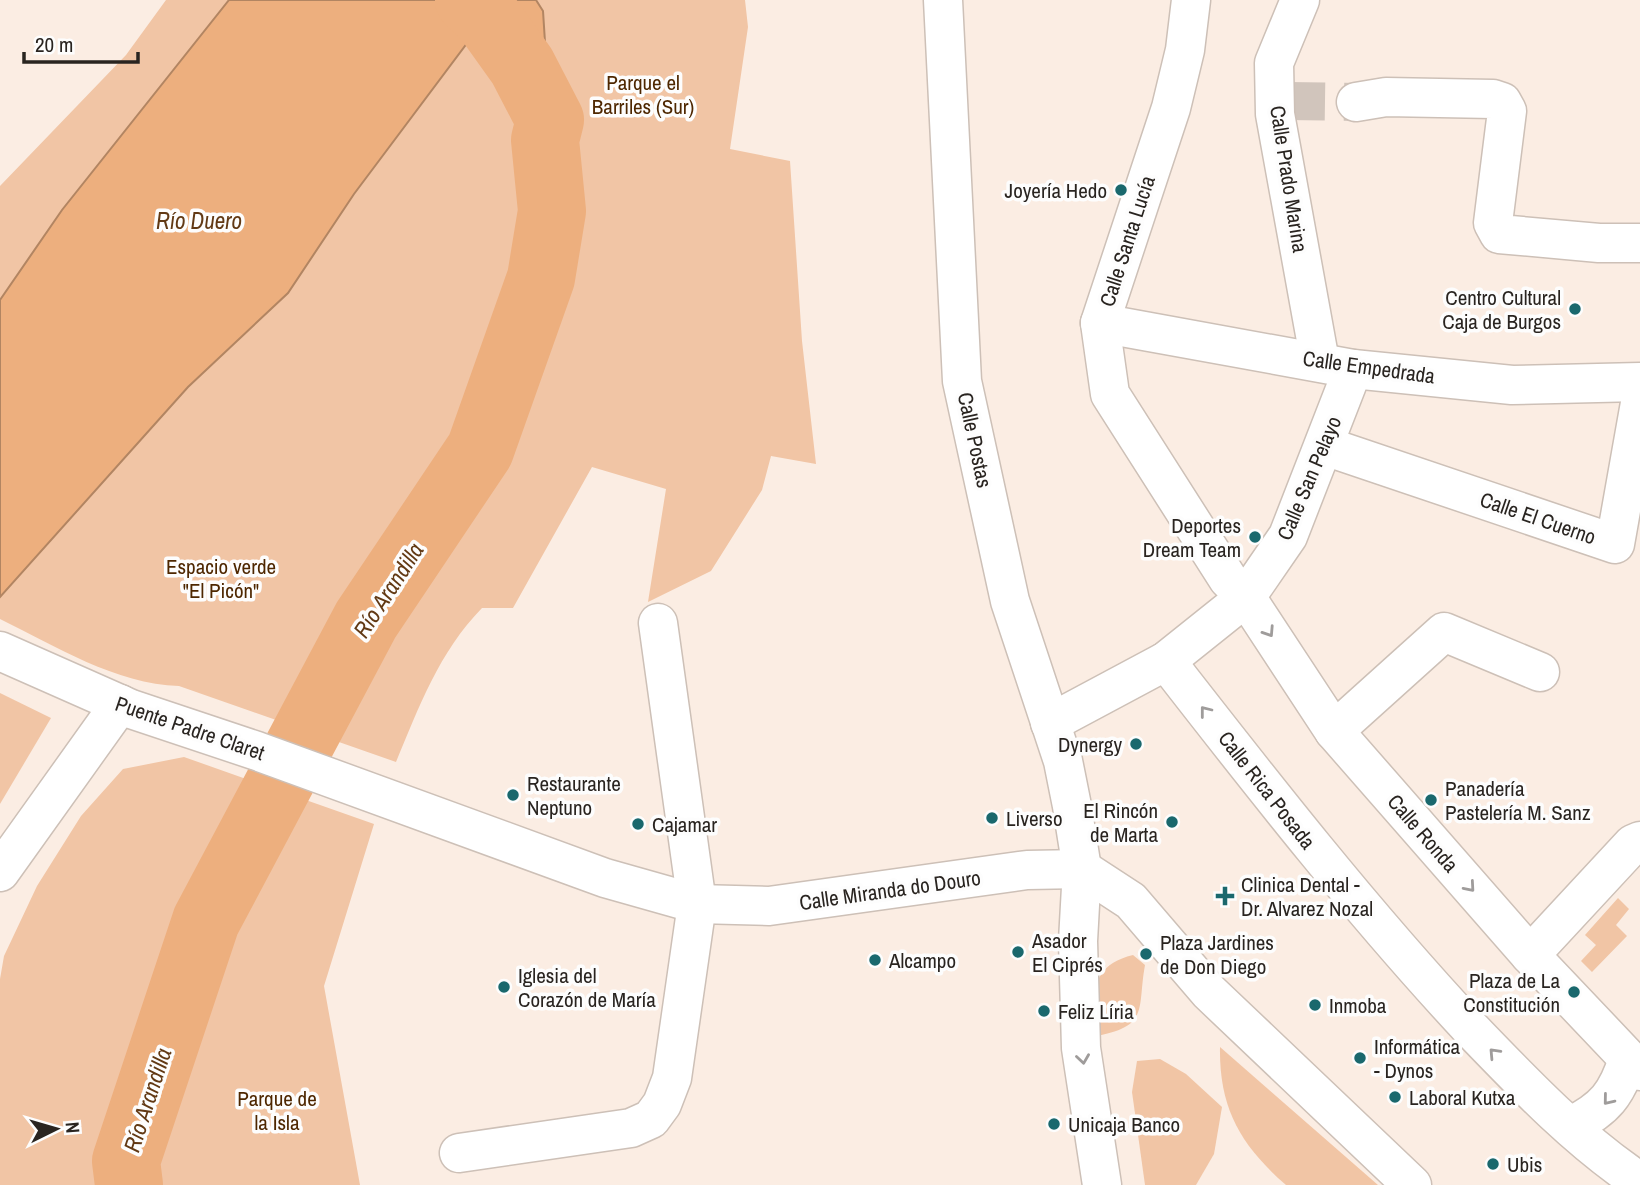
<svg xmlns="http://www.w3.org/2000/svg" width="1640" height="1185" font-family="'Archivo Narrow',sans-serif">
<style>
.green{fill:#f1c5a5}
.water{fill:#edaf7e;stroke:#b28562;stroke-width:2}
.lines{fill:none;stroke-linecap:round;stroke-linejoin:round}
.river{stroke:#edaf7e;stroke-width:68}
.minor-tunnel{stroke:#d1c5bc;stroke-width:38;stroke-dasharray:38 19;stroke-linecap:butt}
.minor-casing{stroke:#cdc0b7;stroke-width:41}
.minor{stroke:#fff;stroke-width:38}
.oneway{stroke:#9f9c9b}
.poi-dot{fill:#1a686d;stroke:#fdfdfd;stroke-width:2.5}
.labels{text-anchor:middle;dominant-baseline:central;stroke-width:7;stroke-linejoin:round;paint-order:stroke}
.park-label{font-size:21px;fill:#4e2700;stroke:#fdfdfd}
.street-label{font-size:21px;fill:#292420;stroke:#fdfdfd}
.poi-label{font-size:21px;fill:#292420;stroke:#fdfdfd;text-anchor:start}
.water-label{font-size:23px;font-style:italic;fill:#623914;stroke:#fdfdfd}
</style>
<rect width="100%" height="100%" fill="#fbede3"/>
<g class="green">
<polygon points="166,0 229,0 62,210 0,300 0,186 126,55"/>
<path d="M 536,0 L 745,0 L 748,27 L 730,149 L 790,161 L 802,341 L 816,464 L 771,456 L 762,490 L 711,571 L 648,602 L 666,489 L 592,467 L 513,608 L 482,608 C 439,652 419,707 396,762 L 179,686 C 116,684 55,646 0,619 L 0,597 L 188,387 L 288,293 L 354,194 L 487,17 L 533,114 L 550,119 L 543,11 Z"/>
<polygon points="0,693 51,718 0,804"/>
<polygon points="184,757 374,824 324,986 360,1185 0,1185 0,979 4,956 37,886 81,816 123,769"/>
<polygon points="1618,898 1629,909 1616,925 1627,936 1592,972 1581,961 1596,945 1585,935"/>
<path d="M 1133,955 L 1145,965 C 1137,1009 1150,1026 1096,1036 C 1092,998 1088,966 1133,955 Z"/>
<path d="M 1220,1047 L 1378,1185 L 1286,1185 C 1240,1145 1219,1108 1220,1047 Z"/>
<polygon points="1160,1059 1186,1074 1222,1107 1214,1154 1196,1185 1145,1185 1132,1092 1137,1061"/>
</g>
<polygon class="water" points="229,0 536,0 543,11 550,120 533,114 486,18 354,194 288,293 188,387 0,597 0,300 62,210"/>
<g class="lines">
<polyline class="river" points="129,1185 126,1161 206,921 366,620 480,450 541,278 552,211 545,140 550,120 522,66 487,17 469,0"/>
<polyline class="minor-tunnel" points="1287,101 1356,102"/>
<g class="minor-casing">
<g id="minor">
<polyline points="943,0 962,381 1010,601 1063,761 1072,806 1082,869 1078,941 1081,1048 1102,1185"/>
<polyline points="1191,0 1185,50 1171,108 1100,323 1110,394 1228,579 1246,597 1334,731 1530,955 1640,1071"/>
<polyline points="1300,0 1274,63 1275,114 1320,362"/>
<polyline points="1356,102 1386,97 1493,99 1502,102 1507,111 1493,223 1499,234 1599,243 1640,243"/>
<polyline points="1100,323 1353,369 1512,385 1640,382"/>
<polyline points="1325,446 1615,544 1640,403"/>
<polyline points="0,651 131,709 257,751 605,878 697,904 769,906 1027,870 1082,869"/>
<path d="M 1166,661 C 1264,787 1362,912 1471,1029 C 1523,1083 1577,1140 1640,1182"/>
<polyline points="1050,723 1166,661 1246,597 1288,536 1353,369"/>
<polyline points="1334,731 1444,632 1540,672"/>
<polyline points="1082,869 1131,901 1209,992 1412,1185"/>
<polyline points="0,872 120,704"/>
<polyline points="1530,955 1633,844 1640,841"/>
<path d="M 1571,1126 C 1605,1109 1617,1094 1628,1059"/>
<polyline points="459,1153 631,1128 651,1119 662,1104 672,1078 697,904 658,623"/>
</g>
</g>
<use href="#minor" class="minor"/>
</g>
<defs><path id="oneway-chevron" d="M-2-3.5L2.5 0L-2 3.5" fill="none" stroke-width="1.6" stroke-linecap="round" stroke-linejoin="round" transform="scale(1.75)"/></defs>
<g class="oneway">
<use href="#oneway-chevron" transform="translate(1269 632) rotate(57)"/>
<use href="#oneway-chevron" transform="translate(1205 711) rotate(-128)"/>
<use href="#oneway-chevron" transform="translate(1470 887) rotate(49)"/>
<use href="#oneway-chevron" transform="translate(1494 1053) rotate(-133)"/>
<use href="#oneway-chevron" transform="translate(1083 1059) rotate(82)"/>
<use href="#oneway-chevron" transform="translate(1608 1100) rotate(129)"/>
</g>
<g class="poi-dot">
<circle cx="1121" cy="190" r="7"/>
<circle cx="1575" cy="309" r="7"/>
<circle cx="1255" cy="537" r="7"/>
<circle cx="1136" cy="744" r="7"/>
<circle cx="513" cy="795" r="7"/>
<circle cx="1431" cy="800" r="7"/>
<circle cx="992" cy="818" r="7"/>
<circle cx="1172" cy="822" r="7"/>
<circle cx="638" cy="824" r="7"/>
<path d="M1221.5 885.5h7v7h7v7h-7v7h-7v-7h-7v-7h7z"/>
<circle cx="1018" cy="952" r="7"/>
<circle cx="1146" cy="954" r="7"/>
<circle cx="875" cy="960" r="7"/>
<circle cx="504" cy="987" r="7"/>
<circle cx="1574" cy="992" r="7"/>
<circle cx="1315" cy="1005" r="7"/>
<circle cx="1044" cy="1011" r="7"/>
<circle cx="1360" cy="1058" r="7"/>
<circle cx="1395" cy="1097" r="7"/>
<circle cx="1054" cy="1124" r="7"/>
<circle cx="1493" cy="1164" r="7"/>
</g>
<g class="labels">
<g class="park-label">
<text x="643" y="82">Parque el<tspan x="643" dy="24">Barriles (Sur)</tspan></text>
<text x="221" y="566">Espacio verde<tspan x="221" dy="24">"El Picón"</tspan></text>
<text x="277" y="1098">Parque de<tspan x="277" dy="24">la Isla</tspan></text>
</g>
<g class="street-label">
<text transform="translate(1289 179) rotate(81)">Calle Prado Marina</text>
<text transform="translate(1127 241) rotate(-72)">Calle Santa Lucía</text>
<text transform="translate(1369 367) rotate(8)">Calle Empedrada</text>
<text transform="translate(975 440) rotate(78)">Calle Postas</text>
<text transform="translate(1309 478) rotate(-67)">Calle San Pelayo</text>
<text transform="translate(1538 518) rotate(19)">Calle El Cuerno</text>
<text transform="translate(190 728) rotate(19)">Puente Padre Claret</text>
<text transform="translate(1267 790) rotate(52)">Calle Rica Posada</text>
<text transform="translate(1423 833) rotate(49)">Calle Ronda</text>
<text transform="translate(890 890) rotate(-8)">Calle Miranda do Douro</text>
</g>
<g class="poi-label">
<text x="1107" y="190" text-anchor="end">Joyería Hedo</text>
<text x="1561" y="297" text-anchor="end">Centro Cultural<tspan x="1561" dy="24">Caja de Burgos</tspan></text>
<text x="1241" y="525" text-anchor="end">Deportes<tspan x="1241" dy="24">Dream Team</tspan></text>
<text x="1122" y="744" text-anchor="end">Dynergy</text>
<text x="527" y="783">Restaurante<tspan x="527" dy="24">Neptuno</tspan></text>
<text x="1445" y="788">Panadería<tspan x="1445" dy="24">Pastelería M. Sanz</tspan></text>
<text x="1158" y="810" text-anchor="end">El Rincón<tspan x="1158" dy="24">de Marta</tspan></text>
<text x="1006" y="818">Liverso</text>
<text x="652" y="824">Cajamar</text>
<text x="1241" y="884">Clinica Dental -<tspan x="1241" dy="24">Dr. Alvarez Nozal</tspan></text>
<text x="1032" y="940">Asador<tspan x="1032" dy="24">El Ciprés</tspan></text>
<text x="1160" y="942">Plaza Jardines<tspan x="1160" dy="24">de Don Diego</tspan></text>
<text x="889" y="960">Alcampo</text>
<text x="518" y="975">Iglesia del<tspan x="518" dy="24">Corazón de María</tspan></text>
<text x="1560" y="980" text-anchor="end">Plaza de La<tspan x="1560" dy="24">Constitución</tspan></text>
<text x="1329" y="1005">Inmoba</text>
<text x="1058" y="1011">Feliz Líria</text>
<text x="1374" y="1046">Informática<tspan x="1374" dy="24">- Dynos</tspan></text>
<text x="1409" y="1097">Laboral Kutxa</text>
<text x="1068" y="1124">Unicaja Banco</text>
<text x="1507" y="1164">Ubis</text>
</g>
<g class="water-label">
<text x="199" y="220">Río Duero</text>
<text transform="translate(388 590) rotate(-57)">Río Arandilla</text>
<text transform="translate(147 1100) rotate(-72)">Río Arandilla</text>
</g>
</g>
<g transform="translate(56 1129) rotate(85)" stroke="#fdfdfd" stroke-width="5" paint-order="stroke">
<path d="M0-5L12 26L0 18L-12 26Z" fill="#292420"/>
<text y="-10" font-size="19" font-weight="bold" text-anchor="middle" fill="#292420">N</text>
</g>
<path d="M24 52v10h114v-10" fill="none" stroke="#292420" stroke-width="3.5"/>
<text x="35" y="52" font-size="21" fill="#292420" stroke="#fdfdfd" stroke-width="5" paint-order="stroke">20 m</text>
</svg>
